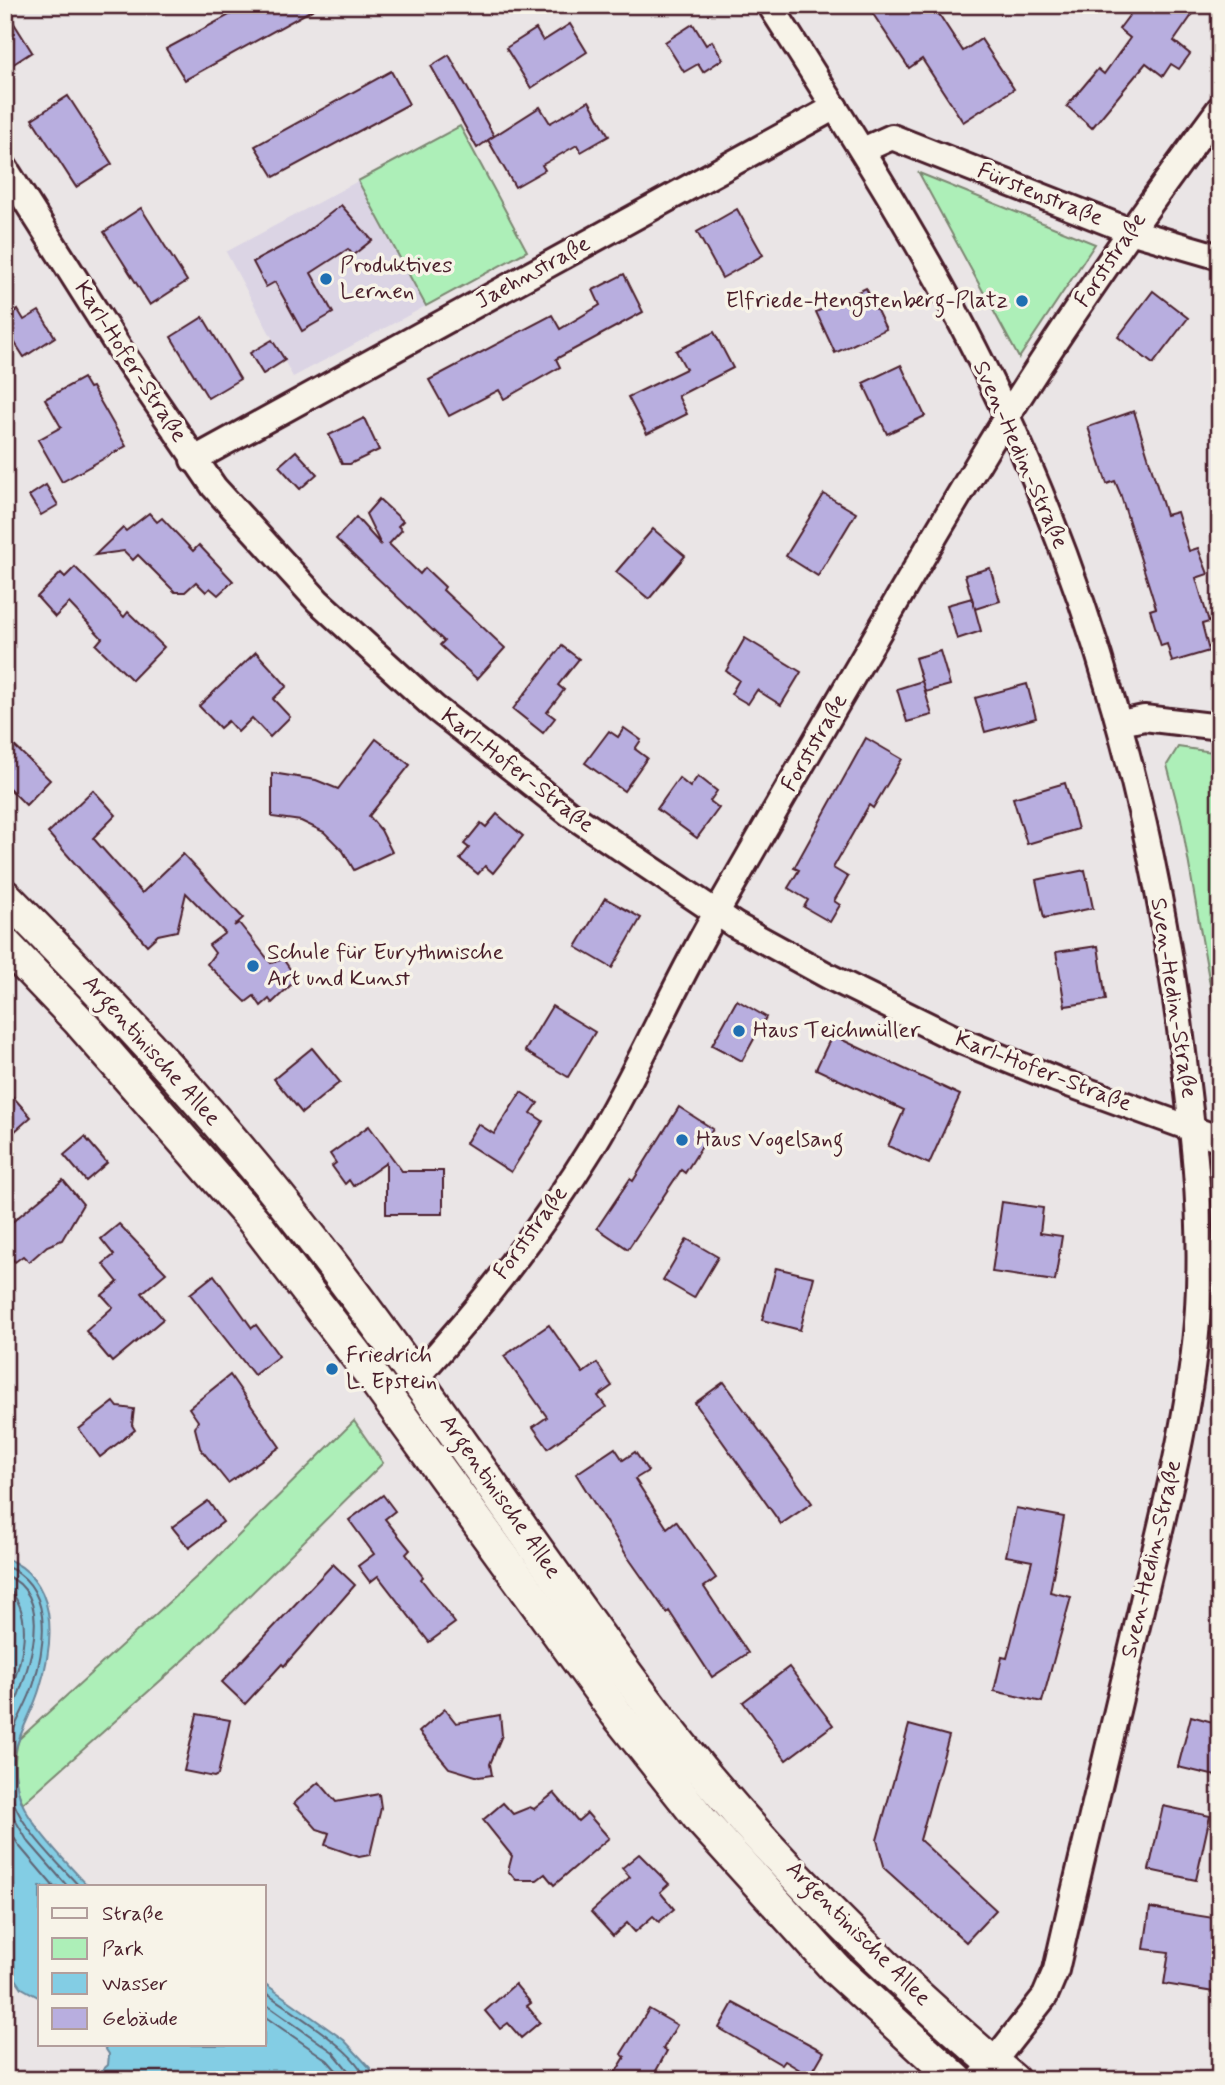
<svg xmlns="http://www.w3.org/2000/svg" width="1225" height="2085" font-family="Mynerve,sans-serif">
<style>
.built{fill:#dbd4e4}
.green{fill:#adefb8;stroke:#7c8772;stroke-width:2}
.water{fill:#83cde4;stroke:#6c879a;stroke-width:2}
.lines{fill:none;stroke-linecap:round;stroke-linejoin:round}
.shore{stroke:#616575;stroke-width:2}
.building{fill:#b8aedf;stroke:#4a1f2b;stroke-width:2}
.minor-casing{stroke:#4a1f2b;stroke-width:30}
.major-casing{stroke:#4a1f2b;stroke-width:37}
.minor{stroke:#f7f3e8;stroke-width:24}
.major{stroke:#f7f3e8;stroke-width:32}
.poi-dot{fill:#1f6fb2;stroke:#f7f3e8;stroke-width:2.5}
.labels{text-anchor:middle;dominant-baseline:central;stroke-width:7;stroke-linejoin:round;paint-order:stroke}
.street-label{font-size:23px;fill:#4a1f2b;stroke:#f7f3e8}
.poi-label{font-size:23px;fill:#4a1f2b;stroke:#f7f3e8;text-anchor:start}
</style>
<rect width="100%" height="100%" fill="#eae5e6"/>
<filter id="ink" filterUnits="userSpaceOnUse"><feTurbulence type="fractalNoise" baseFrequency=".0143" numOctaves="2"/><feDisplacementMap in="SourceGraphic" scale="14" xChannelSelector="R" yChannelSelector="G"/><feConvolveMatrix kernelMatrix="1 2 1 2 8 2 1 2 1" color-interpolation-filters="sRGB"/></filter>
<g filter="url(#ink)">
<polygon class="built" points="358,181 426,306 293,377 226,252"/>
<g class="green">
<polygon points="460,126 527,251 426,306 358,181"/>
<polygon points="919,173 1095,244 1019,358"/>
<polygon points="1178,747 1220,753 1220,1042 1181,819 1167,765"/>
<path d="M 5,912 L 171,1089 L 302,1249 L 515,1542 L 946,2035 L 935,2046 C 825,1940 716,1827 624,1704 C 513,1554 411,1399 297,1252 C 207,1135 108,1027 5,921 Z"/>
<path d="M 354,1421 L 383,1463 L 186,1658 L 23,1803 C 13,1786 13,1757 19,1739 L 204,1570 Z"/>
</g>
<g class="water">
<path d="M 5,1558 C 58,1579 55,1639 40,1687 C 34,1709 21,1729 15,1751 C 12,1763 16,1782 19,1794 C 25,1821 69,1865 89,1887 L 40,1887 L 40,1998 L 22,1988 L 5,1963 Z"/>
<polygon points="264,1983 344,2040 371,2069 372,2080 91,2080 108,2065 109,2054 103,2045 264,2045"/>
</g>
<g class="lines">
<g class="shore">
<path d="M 5,1566 C 53,1585 46,1642 34,1683 C 27,1707 9,1730 7,1754 C 6,1766 9,1785 12,1797 C 20,1827 59,1864 80,1887"/>
<path d="M 5,1575 C 65,1599 18,1692 5,1732"/>
<path d="M 5,1586 C 39,1614 20,1669 5,1703"/>
<polyline points="5,1803 27,1840 68,1887"/>
<polyline points="5,1824 20,1847 54,1887"/>
<path d="M 264,1992 C 287,2008 362,2054 365,2080"/>
<polyline points="264,2003 333,2052 356,2080"/>
<polyline points="264,2016 327,2060 345,2080"/>
</g>
</g>
<g class="building">
<polygon points="230,5 321,5 185,80 166,49 235,12"/>
<polygon points="867,5 933,5 963,51 981,39 1014,89 963,122 922,59 909,68"/>
<polygon points="1137,5 1199,5 1174,41 1190,54 1179,69 1171,64 1163,76 1146,63 1092,128 1067,106 1098,69 1104,74 1130,38 1119,29"/>
<polygon points="5,9 32,52 12,65 5,55"/>
<polygon points="570,24 587,52 531,88 506,48 536,29 543,41"/>
<polygon points="693,24 706,45 712,41 723,59 703,72 698,64 684,72 665,42"/>
<polygon points="449,55 494,136 477,148 431,66"/>
<polygon points="391,71 409,104 274,177 255,146"/>
<polygon points="68,96 112,164 76,187 32,119"/>
<polygon points="589,101 609,136 581,152 577,145 542,165 545,170 515,187 488,140 540,107 550,123"/>
<polygon points="341,205 372,240 353,255 348,249 311,273 333,313 302,331 275,282 266,287 253,262 300,237"/>
<polygon points="141,208 187,281 150,305 104,232"/>
<polygon points="737,209 763,255 722,278 697,232"/>
<polygon points="624,274 643,312 556,359 560,367 504,399 499,390 449,416 429,380 552,315 560,329 600,305 593,290"/>
<polygon points="866,288 886,329 835,353 816,312"/>
<polygon points="1153,291 1188,318 1153,364 1118,337"/>
<polygon points="18,310 24,320 39,311 55,337 24,357 13,340 5,346 5,318"/>
<polygon points="203,317 240,379 208,398 171,337"/>
<polygon points="714,332 733,368 678,396 687,414 647,434 628,397 686,369 676,351"/>
<polygon points="272,340 285,360 263,374 250,353"/>
<polygon points="901,365 925,416 887,434 863,383"/>
<polygon points="83,378 89,388 92,387 126,446 62,482 38,440 61,427 45,399"/>
<polygon points="1134,411 1166,515 1177,512 1189,551 1198,548 1208,574 1196,578 1209,622 1202,624 1209,651 1172,662 1167,644 1161,646 1150,610 1156,608 1120,493 1115,481 1107,484 1088,427"/>
<polygon points="364,418 379,450 350,464 342,464 329,435"/>
<polygon points="296,451 317,474 300,489 279,466"/>
<polygon points="46,485 58,505 41,515 29,496"/>
<polygon points="824,494 856,513 818,576 786,556"/>
<polygon points="379,499 403,521 398,526 402,530 389,544 420,574 425,568 445,587 443,590 505,648 477,679 440,645 444,641 336,539 356,517 381,545 366,514"/>
<polygon points="149,513 157,522 162,518 193,551 199,545 233,581 218,595 210,588 206,592 196,582 185,592 175,592 138,555 133,560 124,551 95,555 123,528 126,531"/>
<polygon points="653,529 685,556 649,599 616,572"/>
<polygon points="75,567 124,617 128,612 164,647 132,680 96,645 102,638 69,603 55,617 37,597 61,573 65,577"/>
<polygon points="990,568 1000,601 975,609 965,575"/>
<polygon points="972,598 981,631 957,639 947,605"/>
<polygon points="745,638 801,672 781,705 757,690 748,704 731,694 739,680 726,671"/>
<polygon points="562,646 579,659 558,685 564,690 547,712 555,718 543,733 513,709"/>
<polygon points="940,651 950,685 925,692 915,658"/>
<polygon points="256,652 287,686 273,699 290,717 270,737 252,718 238,732 228,721 220,728 199,706"/>
<polygon points="922,681 932,715 907,722 897,689"/>
<polygon points="1027,684 1036,718 985,732 975,698"/>
<polygon points="624,728 641,740 635,749 647,758 624,791 585,763 609,731 618,737"/>
<polygon points="5,737 50,780 26,805 5,784"/>
<polygon points="866,738 902,759 873,808 869,805 833,868 848,877 834,901 840,905 830,922 804,907 808,900 788,888 799,870 794,868"/>
<polygon points="376,739 410,765 369,816 381,830 392,852 354,870 343,851 324,832 301,821 272,817 272,773 316,780 338,789"/>
<polygon points="698,776 717,791 710,801 719,808 697,838 657,809 679,778 690,787"/>
<polygon points="1065,783 1078,829 1027,844 1013,798"/>
<polygon points="93,790 116,815 93,838 142,893 183,854 243,918 234,926 239,923 271,963 283,959 297,979 272,1003 269,999 261,1006 254,996 246,1002 207,964 215,953 209,945 225,933 186,893 177,931 158,935 147,945 48,833"/>
<polygon points="497,814 523,836 493,873 485,866 478,874 460,859 469,848 464,844 481,823 486,827"/>
<polygon points="1085,870 1093,908 1044,918 1036,880"/>
<polygon points="605,898 641,918 612,968 576,947"/>
<polygon points="1098,946 1106,1000 1065,1006 1056,952"/>
<polygon points="737,1000 766,1017 742,1061 712,1045"/>
<polygon points="552,1006 595,1032 568,1077 525,1051"/>
<polygon points="832,1035 960,1095 929,1164 888,1146 904,1110 816,1069"/>
<polygon points="312,1048 340,1082 302,1113 274,1079"/>
<polygon points="5,1088 31,1117 5,1140"/>
<polygon points="521,1092 538,1103 531,1113 543,1121 511,1172 466,1143 478,1124 494,1134"/>
<polygon points="679,1107 713,1129 685,1173 681,1170 628,1249 597,1228 630,1179 633,1181"/>
<polygon points="369,1126 402,1171 443,1171 443,1214 386,1214 386,1163 353,1186 349,1180 345,1184 332,1166 336,1163 330,1154"/>
<polygon points="85,1137 107,1163 86,1181 64,1155"/>
<polygon points="63,1180 83,1204 62,1240 47,1246 29,1262 23,1256 15,1262 5,1250 5,1228"/>
<polygon points="1002,1202 1043,1208 1040,1233 1062,1236 1055,1281 992,1272"/>
<polygon points="119,1224 166,1273 142,1293 163,1319 112,1362 86,1331 113,1307 102,1295 118,1282 103,1264 114,1255 101,1239"/>
<polygon points="687,1239 718,1257 694,1298 663,1280"/>
<polygon points="776,1268 814,1277 800,1330 762,1320"/>
<polygon points="214,1275 252,1328 256,1325 279,1356 254,1375 190,1294"/>
<polygon points="549,1325 583,1373 597,1363 612,1386 598,1396 606,1407 548,1448 533,1427 547,1417 504,1356"/>
<polygon points="230,1375 280,1447 228,1483 200,1448 195,1428 198,1421 189,1408"/>
<polygon points="724,1382 812,1503 781,1524 695,1403"/>
<polygon points="114,1402 118,1407 134,1409 132,1425 135,1430 100,1457 79,1429"/>
<polygon points="615,1448 623,1460 635,1452 648,1471 635,1479 667,1528 676,1521 716,1578 704,1587 748,1653 712,1677 669,1611 667,1613 627,1556 576,1474"/>
<polygon points="383,1495 395,1511 385,1519 410,1550 406,1554 423,1577 421,1579 455,1623 429,1642 378,1576 370,1582 358,1566 374,1554 349,1520"/>
<polygon points="208,1501 223,1522 189,1548 172,1527"/>
<polygon points="1016,1508 1064,1517 1050,1592 1071,1597 1042,1702 994,1691 1002,1657 1007,1658 1032,1561 1006,1556"/>
<polygon points="333,1564 355,1585 284,1666 282,1664 245,1704 222,1682"/>
<polygon points="789,1667 833,1725 786,1760 743,1702"/>
<polygon points="445,1709 456,1723 500,1715 502,1735 490,1764 492,1775 479,1777 449,1768 419,1732"/>
<polygon points="197,1714 230,1720 218,1775 214,1777 184,1771"/>
<polygon points="1191,1716 1220,1724 1220,1777 1178,1767"/>
<polygon points="909,1725 949,1736 920,1840 996,1910 966,1942 885,1869 877,1840"/>
<polygon points="319,1782 336,1802 379,1794 381,1808 370,1855 359,1857 325,1845 329,1833 317,1829 294,1803"/>
<polygon points="554,1793 578,1821 587,1813 609,1838 554,1885 545,1874 537,1880 516,1880 508,1871 512,1856 483,1820 503,1803 513,1814 530,1807 534,1809"/>
<polygon points="1163,1806 1210,1816 1196,1880 1149,1870"/>
<polygon points="639,1854 669,1884 660,1892 674,1909 659,1922 653,1916 635,1932 627,1923 613,1936 591,1912 630,1877 622,1868"/>
<polygon points="1150,1908 1220,1919 1220,1953 1214,1992 1164,1984 1169,1952 1144,1949"/>
<polygon points="515,1984 531,2003 527,2006 540,2022 521,2038 508,2023 500,2029 485,2011"/>
<polygon points="733,2003 824,2052 810,2076 785,2061 782,2065 719,2028"/>
<polygon points="649,2009 677,2025 663,2049 667,2051 651,2080 611,2080 625,2057 621,2054"/>
</g>
<g class="lines">
<g class="minor-casing">
<g id="minor">
<path d="M 770,5 C 852,134 935,262 1000,401 C 1093,598 1152,813 1180,1029 C 1192,1122 1204,1214 1198,1308 C 1192,1408 1165,1508 1142,1605 C 1113,1726 1084,1848 1056,1970 L 1045,1996 L 979,2080"/>
<polyline points="863,150 892,137 1130,231 1220,257"/>
<polyline points="5,168 119,348 214,487 318,601 435,708 570,814 735,925 830,977 954,1038 1055,1079 1220,1139"/>
<polyline points="193,460 835,107"/>
<polyline points="1121,723 1144,718 1220,727"/>
<path d="M 415,1379 C 481,1307 543,1227 594,1144 C 640,1068 673,986 718,910 C 806,757 894,603 985,452 C 1057,333 1137,220 1220,108"/>
</g>
</g>
<g class="major-casing">
<g id="major">
<path d="M 5,896 C 101,992 194,1091 279,1197 C 407,1356 517,1528 639,1691 C 746,1835 876,1964 1013,2080"/>
<polyline points="5,944 79,1021 253,1220 369,1372 616,1713 701,1820 836,1969 957,2080"/>
</g>
</g>
<use href="#minor" class="minor"/>
<use href="#major" class="major"/>
</g>
</g>
<g class="poi-dot">
<circle cx="326" cy="279" r="7"/>
<circle cx="1022" cy="301" r="7"/>
<circle cx="253" cy="966" r="7"/>
<circle cx="739" cy="1031" r="7"/>
<circle cx="682" cy="1140" r="7"/>
<circle cx="332" cy="1369" r="7"/>
</g>
<g class="labels">
<g class="street-label">
<text transform="translate(1040 195) rotate(22)">Fürstenstraße</text>
<text transform="translate(1111 260) rotate(-56)">Forststraße</text>
<text transform="translate(533 273) rotate(-29)">Jaehnstraße</text>
<text transform="translate(130 362) rotate(57)">Karl-Hofer-Straße</text>
<text transform="translate(1020 455) rotate(66)">Sven-Hedin-Straße</text>
<text transform="translate(815 743) rotate(-60)">Forststraße</text>
<text transform="translate(517 771) rotate(38)">Karl-Hofer-Straße</text>
<text transform="translate(1173 998) rotate(81)">Sven-Hedin-Straße</text>
<text transform="translate(151 1051) rotate(48)">Argentinische Allee</text>
<text transform="translate(1043 1072) rotate(21)">Karl-Hofer-Straße</text>
<text transform="translate(531 1233) rotate(-54)">Forststraße</text>
<text transform="translate(500 1497) rotate(55)">Argentinische Allee</text>
<text transform="translate(1152 1559) rotate(-77)">Sven-Hedin-Straße</text>
<text transform="translate(858 1934) rotate(45)">Argentinische Allee</text>
</g>
<g class="poi-label">
<text x="340" y="266">Produktives<tspan x="340" dy="26">Lernen</tspan></text>
<text x="1008" y="301" text-anchor="end">Elfriede-Hengstenberg-Platz</text>
<text x="267" y="953">Schule für Eurythmische<tspan x="267" dy="26">Art und Kunst</tspan></text>
<text x="753" y="1031">Haus Teichmüller</text>
<text x="696" y="1140">Haus Vogelsang</text>
<text x="346" y="1356">Friedrich<tspan x="346" dy="26">L. Epstein</tspan></text>
</g>
</g>
<rect width="1225" height="2085" fill="none" stroke="#f7f3e8" stroke-width="28"/>
<rect x="14" y="14" width="1197" height="2057" fill="none" stroke="#4a1f2b" stroke-width="2.5" filter="url(#ink)"/>
<rect x="38" y="1885" width="228" height="161" fill="#f7f3e8" stroke="#b29e9c" stroke-width="2"/>
<rect x="52" y="1908" width="35" height="10" fill="#f7f3e8" stroke="#b29e9c" stroke-width="2"/>
<text x="102" y="1920" font-size="21" fill="#4a1f2b">Straße</text>
<rect x="52" y="1938" width="35" height="21" fill="#adefb8" stroke="#b29e9c" stroke-width="2"/>
<text x="102" y="1955" font-size="21" fill="#4a1f2b">Park</text>
<rect x="52" y="1973" width="35" height="21" fill="#83cde4" stroke="#b29e9c" stroke-width="2"/>
<text x="102" y="1990" font-size="21" fill="#4a1f2b">Wasser</text>
<rect x="52" y="2008" width="35" height="21" fill="#b8aedf" stroke="#b29e9c" stroke-width="2"/>
<text x="102" y="2025" font-size="21" fill="#4a1f2b">Gebäude</text>
</svg>
